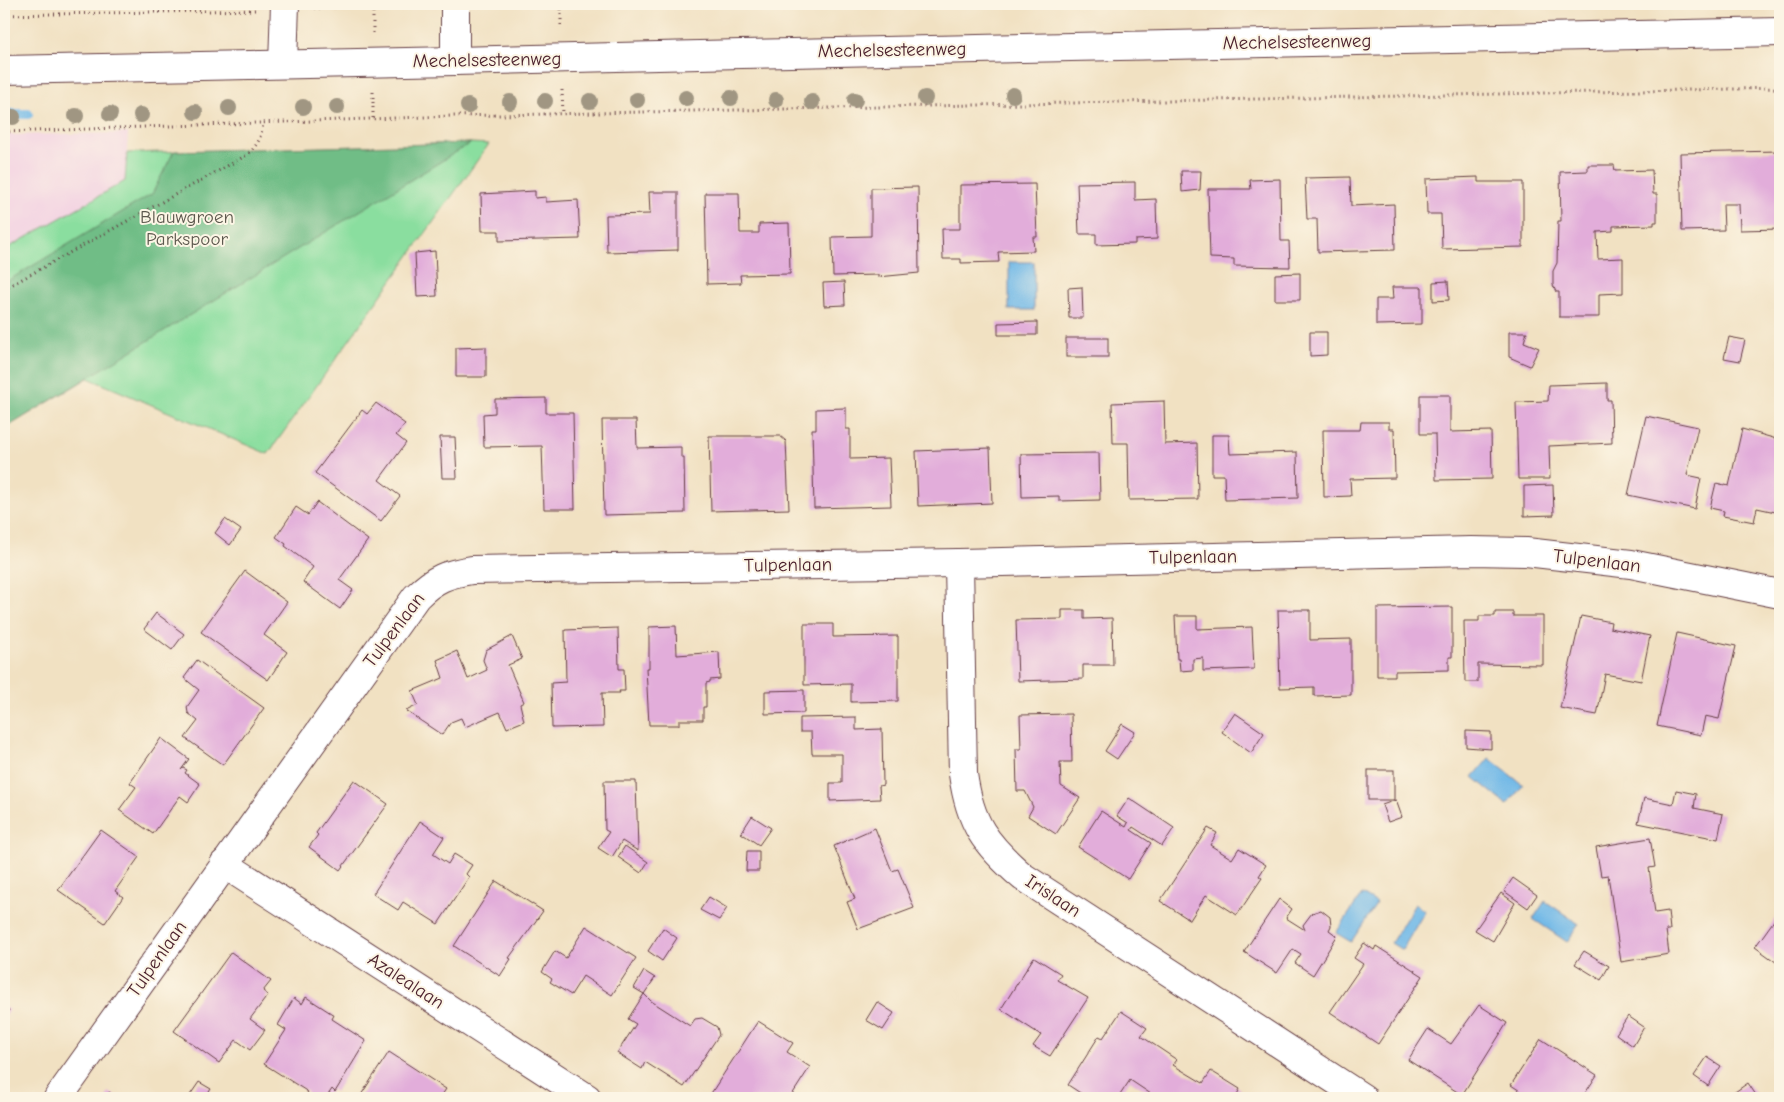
<svg xmlns="http://www.w3.org/2000/svg" width="1784" height="1102" font-family="'Comic Neue',sans-serif">
<style>
.built{fill:#f2cfe2}
.green{fill:#8ade9f;stroke:#6a7e65}
.forest{fill:#6fbd86;stroke:#5c6e58}
.water{fill:#6fb8e7;stroke:#5c6c89}
.lines{fill:none;stroke-linecap:round;stroke-linejoin:round}
.stream{stroke:#6fb8e7;stroke-width:10}
.building{fill:#e2adda}
.minor-casing{stroke:#633c42;stroke-width:30}
.major-casing{stroke:#633c42;stroke-width:30}
.path{stroke:#633c42;stroke-width:3;stroke-dasharray:1 4;stroke-linecap:butt}
.minor{stroke:#fff;stroke-width:28}
.major{stroke:#fff;stroke-width:28}
.tree{fill:#a09682}
.labels{text-anchor:middle;dominant-baseline:central;stroke-width:4;stroke-linejoin:round;paint-order:stroke}
.street-label{font-size:19px;fill:#4a1f2b;stroke:#fcf5e5}
.park-label{font-size:19px;fill:#5d584e;stroke:#fcf5e5}
</style>
<rect width="100%" height="100%" fill="#fcf5e5"/>
<filter id="ink" filterUnits="userSpaceOnUse"><feTurbulence type="fractalNoise" baseFrequency=".02" numOctaves="2"/><feDisplacementMap in="SourceGraphic" scale="10" xChannelSelector="R" yChannelSelector="G"/><feConvolveMatrix kernelMatrix="1 2 1 2 8 2 1 2 1" color-interpolation-filters="sRGB"/></filter>
<filter id="wash" filterUnits="userSpaceOnUse"><feTurbulence type="fractalNoise" baseFrequency=".0096" numOctaves="4" result="noise"/><feDisplacementMap in="SourceGraphic" scale="20" xChannelSelector="R" yChannelSelector="G"/><feGaussianBlur stdDeviation="1.12" result="paint"/><feColorMatrix in="noise" values="0 0 0 0 0 0 0 0 0 0 0 0 0 0 0 0 0 1.4 0 .05"/><feComposite in="paint" operator="in"/></filter>
<g filter="url(#wash)">
<rect width="100%" height="100%" fill="#f1e1c2"/>
<polygon class="built" points="128,133 125,181 4,250 4,135"/>
<polygon class="green" points="471,143 489,144 268,454 88,378 4,429 4,250 125,181 127,153"/>
<polygon class="forest" points="471,143 4,429 4,283 152,194 174,151"/>
<g class="water">
<rect x="1009" y="262" width="25" height="48"/>
<polygon points="1489,758 1523,785 1507,805 1473,777"/>
<polygon points="1362,894 1377,903 1351,942 1336,933"/>
<polygon points="1545,901 1579,924 1567,942 1533,919"/>
<polygon points="1415,904 1425,911 1402,950 1391,943"/>
</g>
<g class="lines">
<polyline class="stream" points="4,114 28,114"/>
</g>
<g id="blocks">
<g class="building">
<polygon points="1780,151 1780,229 1740,230 1739,204 1723,204 1724,230 1682,231 1680,153"/>
<polygon points="1588,165 1614,165 1615,171 1652,170 1653,194 1657,194 1657,222 1654,222 1654,225 1613,226 1613,231 1597,232 1598,259 1623,258 1623,293 1599,294 1599,317 1559,317 1559,292 1556,292 1553,285 1553,271 1557,263 1558,221 1561,221 1560,172 1588,171"/>
<polygon points="1181,171 1201,171 1200,190 1182,192"/>
<polygon points="1350,177 1351,206 1394,204 1395,250 1318,252 1317,219 1307,219 1305,178"/>
<polygon points="1478,177 1478,182 1523,182 1523,247 1442,249 1441,214 1427,214 1426,179"/>
<polygon points="1280,179 1281,241 1289,241 1290,267 1234,266 1234,259 1210,258 1208,189 1251,189 1250,180"/>
<polygon points="1135,182 1135,200 1156,199 1157,239 1135,240 1135,244 1096,245 1096,234 1079,234 1077,183"/>
<polygon points="1035,184 1037,237 1033,237 1034,251 998,252 999,262 961,263 961,259 943,259 942,229 960,229 960,185"/>
<polygon points="918,187 919,273 878,277 878,275 833,276 832,237 871,236 871,188"/>
<polygon points="535,191 535,198 546,197 546,202 578,200 580,239 499,241 499,231 482,231 481,194"/>
<polygon points="649,192 678,192 678,250 607,252 606,215 650,214"/>
<polygon points="705,193 739,193 740,233 759,233 759,224 789,223 790,274 740,275 741,283 707,284"/>
<polygon points="435,251 437,296 417,297 415,253"/>
<polygon points="1300,273 1300,300 1275,300 1275,274"/>
<polygon points="1448,281 1449,300 1433,301 1433,282"/>
<polygon points="844,282 845,305 824,306 823,283"/>
<polygon points="1082,287 1083,318 1069,318 1068,288"/>
<polygon points="1392,287 1422,287 1422,324 1376,325 1376,299 1393,299"/>
<polygon points="1037,322 1037,335 998,335 998,323"/>
<polygon points="1310,332 1327,332 1327,355 1310,356"/>
<polygon points="1509,332 1527,332 1524,342 1539,348 1530,366 1509,357"/>
<polygon points="1729,337 1745,340 1740,361 1724,358"/>
<rect x="1066" y="338" width="42" height="19"/>
<polygon points="486,347 486,377 456,377 456,348"/>
<polygon points="1607,383 1607,400 1611,400 1612,443 1549,446 1550,479 1518,479 1516,402 1548,401 1549,385"/>
<polygon points="1420,395 1450,395 1450,432 1491,431 1492,479 1436,480 1435,434 1420,434"/>
<polygon points="546,398 546,413 573,413 575,509 544,509 542,446 484,447 483,414 495,413 495,399"/>
<polygon points="1164,401 1165,444 1197,443 1198,499 1129,500 1128,443 1113,443 1112,403"/>
<polygon points="376,403 405,424 396,435 406,443 379,480 400,496 381,521 315,473 362,410 367,414"/>
<polygon points="846,408 846,429 850,429 850,459 889,458 891,506 814,508 812,429 816,429 816,409"/>
<polygon points="1646,416 1698,427 1687,475 1701,478 1695,509 1628,495"/>
<polygon points="602,420 636,420 637,448 681,447 681,457 684,457 685,513 604,515"/>
<polygon points="1361,422 1389,422 1389,429 1394,429 1395,478 1350,479 1351,496 1324,497 1323,430 1360,430"/>
<polygon points="1742,429 1780,440 1780,513 1757,508 1754,522 1723,516 1724,511 1710,508 1716,483 1729,486"/>
<polygon points="1212,435 1229,435 1230,454 1297,452 1298,498 1225,500 1224,475 1212,475"/>
<polygon points="709,436 780,436 786,441 789,509 711,511"/>
<polygon points="440,437 455,437 457,478 442,478"/>
<polygon points="990,448 992,503 918,506 916,451"/>
<polygon points="1099,453 1100,500 1059,501 1059,496 1022,497 1021,454"/>
<polygon points="1553,485 1554,515 1524,516 1524,486"/>
<polygon points="317,502 368,540 339,580 353,590 340,609 303,582 313,567 285,546 286,544 276,537 296,507 308,515"/>
<polygon points="225,519 241,530 230,545 215,533"/>
<polygon points="245,571 287,602 264,635 287,652 268,680 201,632"/>
<polygon points="1452,607 1452,657 1449,657 1449,670 1395,671 1395,676 1377,676 1377,608"/>
<polygon points="1062,610 1084,610 1084,619 1112,618 1113,665 1083,665 1083,679 1018,681 1016,620 1062,619"/>
<polygon points="1278,610 1310,610 1310,640 1351,639 1351,695 1314,696 1314,687 1280,688"/>
<polygon points="1495,612 1513,612 1513,616 1543,616 1543,665 1478,664 1478,682 1465,682 1464,621 1479,621 1479,616 1495,616"/>
<polygon points="156,613 184,634 172,650 144,629"/>
<polygon points="1175,616 1197,616 1197,629 1252,627 1254,669 1203,671 1203,658 1193,659 1193,670 1180,671 1179,659 1177,659"/>
<polygon points="1581,616 1611,622 1610,628 1650,636 1641,681 1605,674 1597,715 1560,708"/>
<polygon points="804,624 833,624 833,637 898,636 898,701 851,702 851,684 804,685"/>
<polygon points="676,626 677,655 719,652 720,679 710,680 710,682 706,683 706,707 703,707 703,720 679,720 679,725 649,725 646,668 649,668 649,627"/>
<polygon points="618,628 619,669 624,669 625,691 619,691 620,693 602,693 603,727 552,728 551,683 566,682 565,630"/>
<polygon points="1677,633 1736,646 1719,719 1705,716 1701,735 1657,726"/>
<polygon points="512,636 522,659 508,665 524,702 520,704 524,721 507,728 500,712 465,727 461,718 451,722 442,735 406,711 418,705 412,691 443,678 437,660 457,651 468,679 487,670 483,660 486,650"/>
<polygon points="197,660 264,708 223,765 185,738 198,721 188,713 187,707 199,690 184,678"/>
<polygon points="804,690 804,713 765,714 765,691"/>
<polygon points="1235,713 1264,733 1251,753 1222,732"/>
<polygon points="1071,714 1072,762 1060,762 1061,786 1080,798 1056,834 1028,816 1033,807 1025,791 1017,791 1016,749 1021,749 1020,715"/>
<polygon points="856,717 856,730 882,729 883,785 879,786 880,799 830,801 830,783 842,783 842,754 812,754 811,732 800,732 800,718"/>
<polygon points="1122,724 1135,732 1117,759 1105,751"/>
<polygon points="1466,731 1491,732 1491,749 1466,747"/>
<polygon points="161,738 189,759 181,770 183,768 187,770 185,773 200,784 188,802 180,796 153,834 119,810 136,787 130,783"/>
<rect x="1368" y="770" width="26" height="30"/>
<polygon points="354,780 388,804 340,870 309,847 318,835 316,833"/>
<polygon points="604,781 636,781 638,851 622,841 612,857 598,848 609,832 605,830"/>
<polygon points="1676,790 1696,794 1694,808 1723,814 1718,839 1638,823 1644,798 1673,804"/>
<polygon points="1129,798 1174,828 1162,846 1133,827 1131,830 1151,843 1128,879 1078,847 1101,811 1126,827 1128,823 1117,816"/>
<polygon points="1396,800 1402,817 1388,822 1382,805"/>
<polygon points="752,816 771,828 759,845 741,833"/>
<polygon points="420,821 444,837 433,854 448,864 454,854 472,865 466,874 469,877 438,924 403,902 398,910 373,894"/>
<polygon points="875,828 892,871 898,869 914,908 858,929 847,902 855,899 834,846"/>
<polygon points="1208,828 1217,833 1210,845 1232,859 1239,848 1266,865 1259,876 1262,878 1237,915 1206,895 1190,920 1160,901"/>
<polygon points="101,830 139,857 115,891 123,897 105,923 58,890"/>
<polygon points="1650,838 1655,867 1649,868 1655,913 1668,911 1670,930 1666,930 1669,954 1621,962 1608,875 1601,876 1596,847"/>
<polygon points="625,846 648,862 641,873 618,857"/>
<polygon points="747,851 759,851 759,871 746,871"/>
<polygon points="1513,878 1537,895 1528,908 1504,891"/>
<polygon points="496,881 543,911 509,958 511,959 500,976 454,946"/>
<polygon points="1501,893 1515,903 1493,941 1475,930"/>
<polygon points="709,897 727,908 719,920 700,910"/>
<polygon points="1279,899 1292,909 1286,918 1305,930 1303,925 1312,913 1321,910 1330,917 1331,926 1329,930 1337,936 1313,975 1295,963 1301,954 1293,949 1277,973 1244,952"/>
<polygon points="1780,912 1780,965 1755,947"/>
<polygon points="586,926 636,958 612,995 583,976 571,995 550,982 552,979 542,972 555,951 566,958"/>
<polygon points="663,928 677,938 662,961 648,951"/>
<polygon points="1364,943 1374,950 1376,946 1423,976 1378,1044 1330,1012 1363,964 1354,958"/>
<polygon points="1584,951 1609,966 1601,980 1575,964"/>
<polygon points="231,952 271,981 263,991 268,995 250,1019 265,1030 250,1050 236,1040 219,1063 174,1031"/>
<polygon points="1034,957 1061,974 1057,980 1088,998 1050,1056 1033,1046 1041,1035 1001,1009"/>
<polygon points="644,971 655,978 644,994 634,988"/>
<polygon points="644,994 651,1001 690,1026 695,1019 702,1018 717,1027 719,1035 684,1087 645,1062 642,1069 617,1053 636,1024 628,1019"/>
<polygon points="306,997 334,1015 332,1019 366,1041 335,1092 332,1089 326,1098 304,1098 308,1092 264,1064 286,1030 278,1025 294,998 302,1004"/>
<polygon points="877,1002 894,1013 883,1030 866,1020"/>
<polygon points="1479,1005 1507,1023 1462,1095 1408,1060 1428,1029 1451,1044"/>
<polygon points="4,1007 9,1010 4,1018"/>
<polygon points="1121,1011 1147,1028 1141,1036 1177,1060 1173,1065 1203,1083 1211,1071 1240,1089 1235,1098 1153,1098 1154,1096 1130,1080 1118,1098 1088,1098 1068,1085 1099,1036 1103,1038"/>
<polygon points="1628,1016 1644,1027 1633,1046 1616,1034"/>
<polygon points="758,1021 793,1043 787,1052 810,1067 790,1098 708,1098"/>
<polygon points="1541,1039 1597,1075 1582,1098 1531,1098 1511,1085"/>
<polygon points="389,1052 446,1089 440,1098 359,1098"/>
<polygon points="1707,1057 1721,1066 1708,1086 1694,1076"/>
<polygon points="199,1082 211,1089 205,1098 188,1098"/>
<polygon points="1748,1083 1758,1098 1735,1098 1732,1094"/>
<polygon points="109,1092 118,1098 106,1098"/>
</g>
</g>
</g>
<g filter="url(#ink)">
<use href="#blocks" fill-opacity="0" stroke="#633c42" stroke-width="1"/>
<g class="lines">
<g class="minor-casing">
<g id="minor">
<polyline points="455,61 455,4"/>
<polyline points="283,64 285,4"/>
<path d="M 959,563 L 963,774 C 970,824 985,844 1023,877 L 1363,1098"/>
<polyline points="224,864 587,1098"/>
<path d="M 58,1098 L 416,597 C 435,578 447,574 472,570 L 959,563 L 1471,551 L 1526,552 L 1631,564 L 1780,594"/>
</g>
</g>
<g class="major-casing">
<polyline id="major" points="4,70 455,61 741,54 1780,32"/>
</g>
<g class="path">
<polyline points="484,4 495,4"/>
<polyline points="561,4 561,28"/>
<polyline points="373,7 373,33"/>
<polyline points="314,8 426,6"/>
<polyline points="4,15 256,10"/>
<polyline points="562,90 563,114"/>
<polyline points="373,92 373,119"/>
<polyline points="4,132 453,116 1780,88"/>
<path d="M 4,289 L 247,155 C 258,145 261,138 263,124"/>
</g>
<use href="#minor" class="minor"/>
<use href="#major" class="major"/>
</g>
<g class="tree">
<circle cx="1013" cy="95" r="8"/>
<circle cx="686" cy="98" r="8"/>
<circle cx="731" cy="98" r="8"/>
<circle cx="925" cy="98" r="8"/>
<circle cx="637" cy="100" r="8"/>
<circle cx="776" cy="100" r="8"/>
<circle cx="855" cy="100" r="8"/>
<circle cx="545" cy="101" r="8"/>
<circle cx="590" cy="101" r="8"/>
<circle cx="510" cy="102" r="8"/>
<circle cx="812" cy="102" r="8"/>
<circle cx="468" cy="106" r="8"/>
<circle cx="303" cy="107" r="8"/>
<circle cx="337" cy="107" r="8"/>
<circle cx="229" cy="108" r="8"/>
<circle cx="195" cy="112" r="8"/>
<circle cx="110" cy="114" r="8"/>
<circle cx="141" cy="115" r="8"/>
<circle cx="76" cy="116" r="8"/>
<circle cx="13" cy="117" r="8"/>
</g>
</g>
<g class="labels">
<g class="street-label">
<text transform="translate(1297 42) rotate(-1)">Mechelsesteenweg</text>
<text transform="translate(892 50) rotate(-1)">Mechelsesteenweg</text>
<text transform="translate(487 60) rotate(-1)">Mechelsesteenweg</text>
<text transform="translate(1193 557) rotate(-1)">Tulpenlaan</text>
<text transform="translate(1597 561) rotate(7)">Tulpenlaan</text>
<text transform="translate(788 565) rotate(-1)">Tulpenlaan</text>
<text transform="translate(394 630) rotate(-53)">Tulpenlaan</text>
<text transform="translate(1053 896) rotate(33)">Irislaan</text>
<text transform="translate(157 959) rotate(-55)">Tulpenlaan</text>
<text transform="translate(406 981) rotate(33)">Azalealaan</text>
</g>
<g class="park-label">
<text x="187" y="217">Blauwgroen<tspan x="187" dy="22">Parkspoor</tspan></text>
</g>
</g>
<rect width="1784" height="1102" fill="none" stroke="#fcf5e5" stroke-width="20"/>
</svg>
